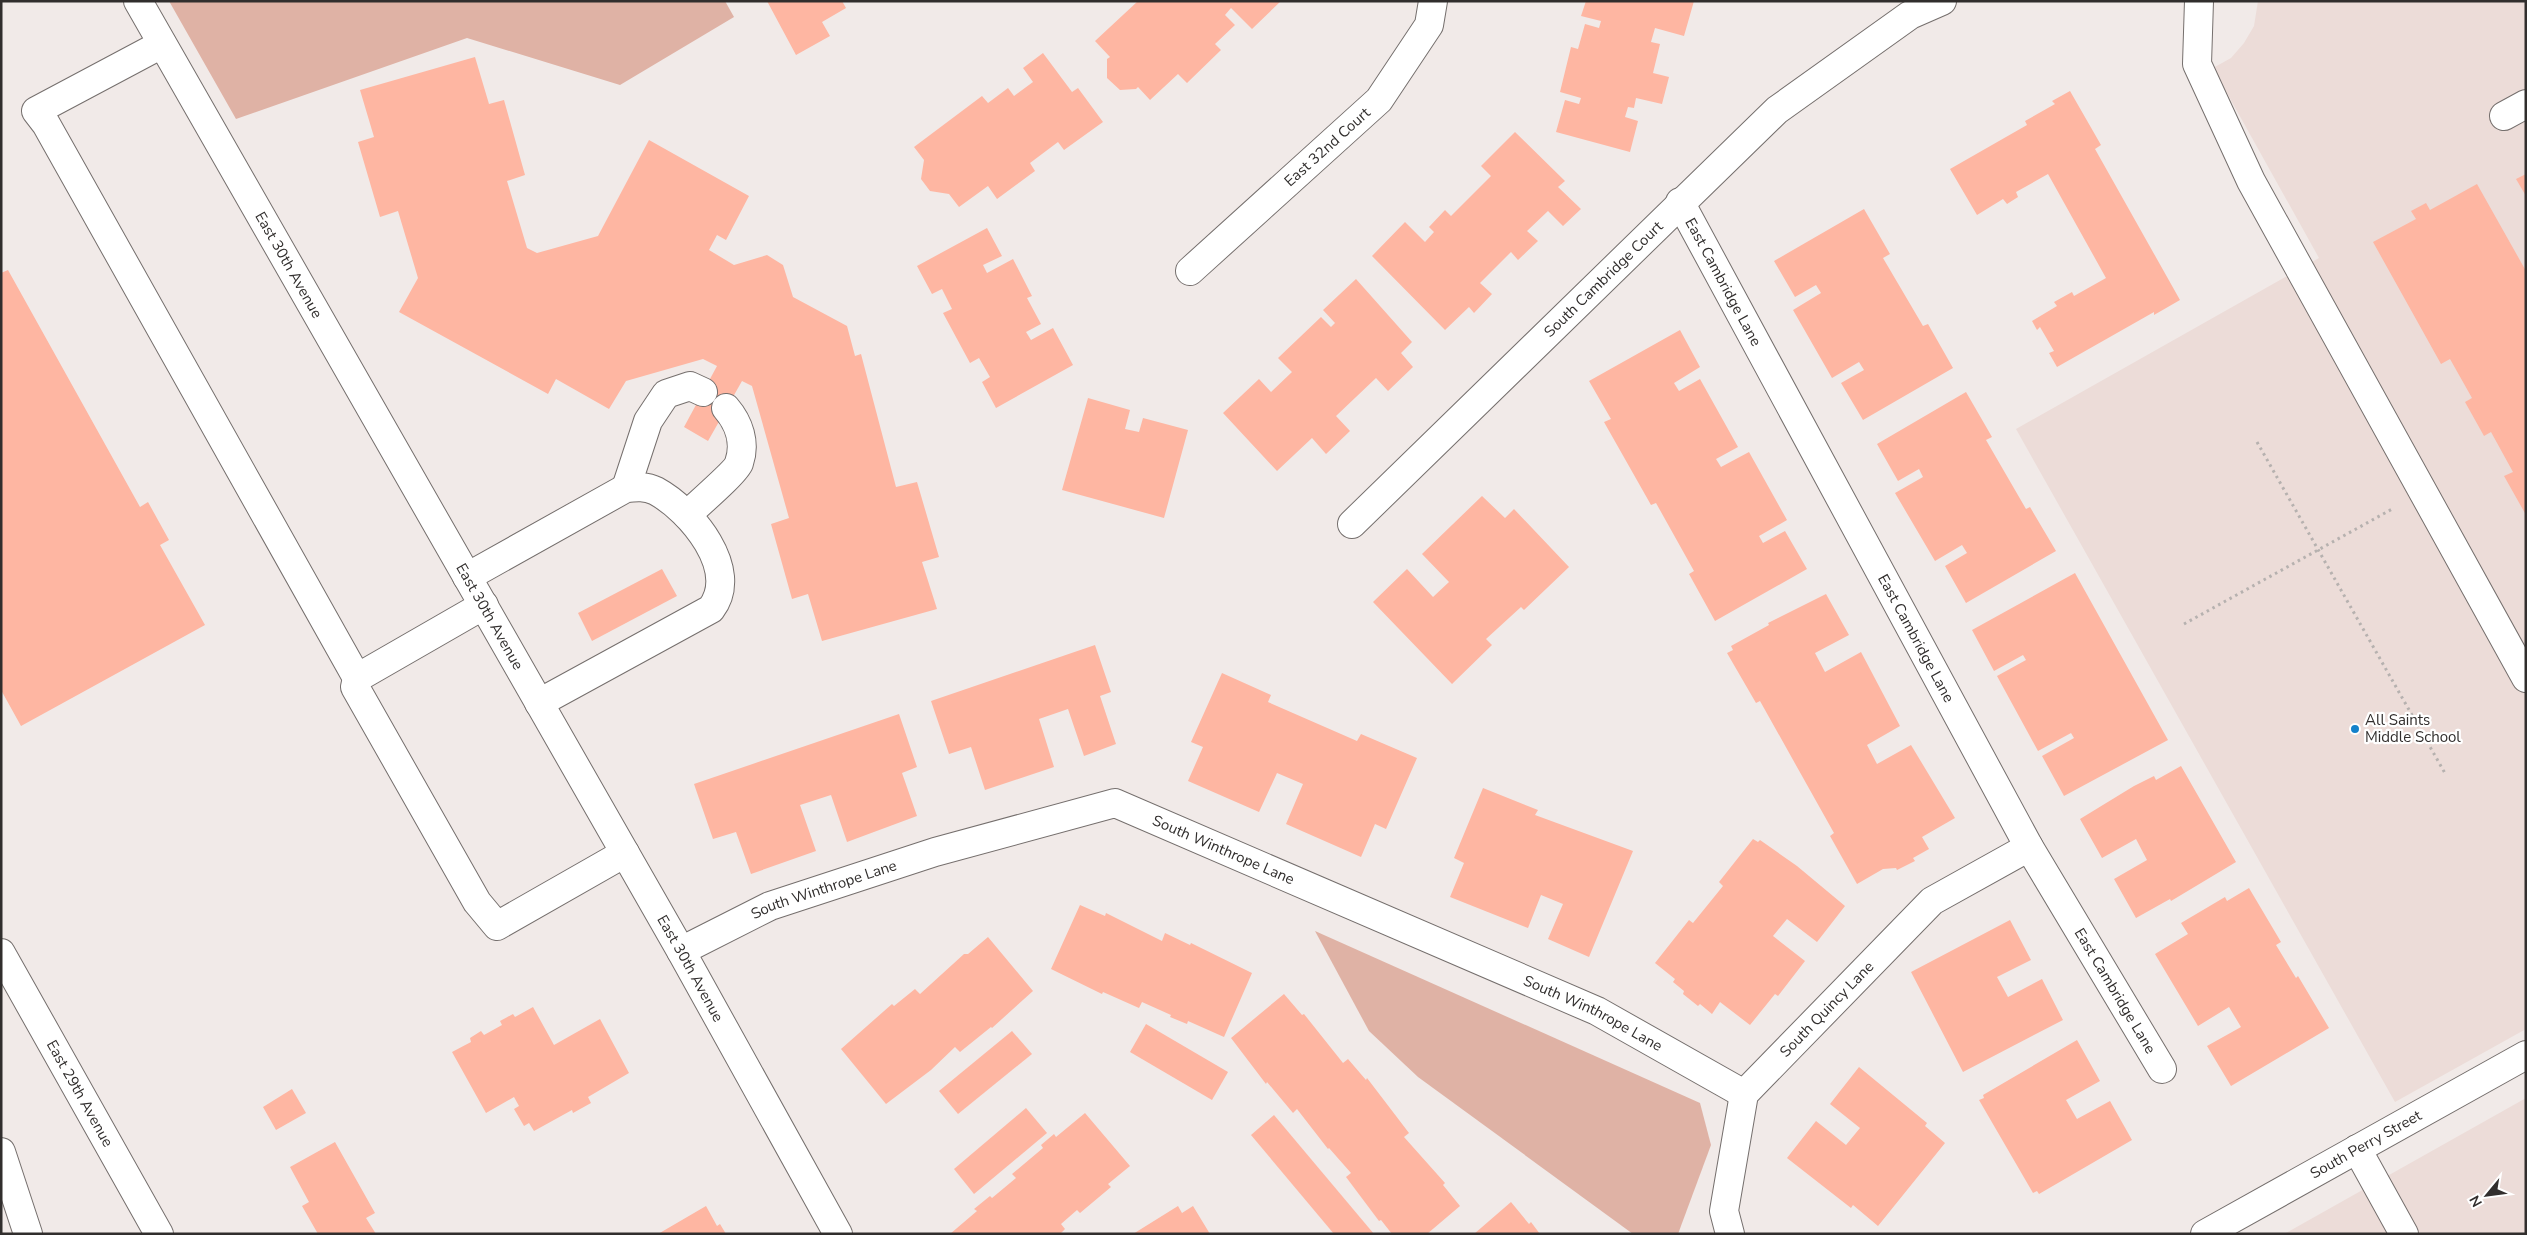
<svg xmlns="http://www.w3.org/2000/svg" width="2527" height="1235" font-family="'Nunito Sans',sans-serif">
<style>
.built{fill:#ecdcd8}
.green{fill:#dfb2a5}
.building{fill:#feb6a2}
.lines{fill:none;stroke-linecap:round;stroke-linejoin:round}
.minor-casing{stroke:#756f6d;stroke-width:30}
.major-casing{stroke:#756f6d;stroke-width:30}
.path{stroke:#b6b1af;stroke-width:3;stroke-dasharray:2.5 4;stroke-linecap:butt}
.minor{stroke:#fff;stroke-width:28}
.major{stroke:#fff;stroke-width:28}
.poi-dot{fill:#1381ca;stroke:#fff;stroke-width:2}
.labels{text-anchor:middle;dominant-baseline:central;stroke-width:4.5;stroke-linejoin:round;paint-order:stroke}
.street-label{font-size:15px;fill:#312e2d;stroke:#fff}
.poi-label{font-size:15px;fill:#312e2d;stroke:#fff;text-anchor:start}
</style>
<rect width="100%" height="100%" fill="#f1eae8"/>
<g class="built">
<polygon points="2258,1 2526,1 2526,1029 2395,1102 2016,429 2319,258 2213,68 2231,58 2244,43 2254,26"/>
<polygon points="2526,1098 2526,1234 2284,1234"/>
</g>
<g class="green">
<polygon points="169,1 725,1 734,17 620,85 467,38 236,119"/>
<polygon points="1315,931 1700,1103 1711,1145 1678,1234 1633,1234 1418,1077 1369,1031"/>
</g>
<g class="building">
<polygon points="767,1 842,1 846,8 822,22 830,36 796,55"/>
<polygon points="1138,1 1281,1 1252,29 1231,8 1225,15 1235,25 1215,44 1221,50 1187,83 1178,74 1150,100 1138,87 1136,89 1120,90 1107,78 1107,59 1110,57 1095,41"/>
<polygon points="1586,1 1694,1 1684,36 1655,28 1651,42 1660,44 1653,73 1669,77 1662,104 1636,98 1634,108 1628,107 1625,117 1638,121 1630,152 1556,132 1565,100 1579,104 1581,98 1560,92 1571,47 1578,49 1585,24 1599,28 1601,21 1581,16"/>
<polygon points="1043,53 1072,92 1078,88 1103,122 1064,150 1058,142 1030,163 1035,171 997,199 988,186 959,207 949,194 930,191 921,179 924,160 914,147 982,96 988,103 1008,88 1014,96 1033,82 1023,68"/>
<polygon points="475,57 489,104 504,100 525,175 507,181 527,248 537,253 598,236 649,140 749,196 726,240 717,235 709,250 734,265 767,255 783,265 793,297 847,326 855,356 861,354 896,487 917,482 939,557 922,562 937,609 822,641 808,594 792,599 771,524 789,518 752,386 742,381 708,441 684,427 717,366 703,359 626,381 609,409 556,379 548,394 399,312 418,278 398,211 380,217 358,142 374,137 360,90"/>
<polygon points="2070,91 2101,145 2095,149 2180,300 2154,315 2154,312 2057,367 2049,353 2054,351 2040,327 2037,330 2032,321 2057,306 2054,302 2072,292 2074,296 2106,278 2048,174 2016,192 2018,197 2007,204 2003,199 1977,215 1950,169 2027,125 2025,121 2055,104 2052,101"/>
<polygon points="1515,132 1565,181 1558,187 1581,209 1563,226 1548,211 1527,231 1538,241 1518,260 1511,252 1480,283 1492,294 1474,313 1469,307 1445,330 1372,256 1405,222 1425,242 1434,232 1429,227 1445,210 1451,216 1491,176 1481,166"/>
<polygon points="2526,174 2526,196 2516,179"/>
<polygon points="2477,184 2526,271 2526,515 2504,476 2513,472 2491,432 2484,436 2465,402 2472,398 2450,359 2441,364 2373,242 2416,219 2411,211 2426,203 2430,210"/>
<polygon points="1864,209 1890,254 1883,258 1923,326 1928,324 1953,368 1863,420 1841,383 1864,370 1859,362 1832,378 1793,310 1821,293 1816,285 1795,297 1774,261"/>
<polygon points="987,228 1002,256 983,265 987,273 1013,259 1032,296 1027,298 1041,324 1026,332 1031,340 1053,328 1073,365 996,408 982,382 990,377 979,358 970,363 943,313 952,309 942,289 932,294 917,266"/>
<polygon points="8,270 140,507 148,502 169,540 160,545 205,625 21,726 1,690 1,273"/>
<polygon points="1356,279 1412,342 1401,353 1413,367 1388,391 1376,378 1336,416 1350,431 1326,454 1312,438 1277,471 1223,413 1259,379 1271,392 1292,372 1278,358 1321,317 1331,327 1335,323 1323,310"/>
<polygon points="1680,330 1700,367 1674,383 1679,391 1700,379 1738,447 1716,459 1721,467 1749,452 1787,520 1759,536 1763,543 1785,531 1807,569 1715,621 1689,574 1694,571 1656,503 1651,505 1604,422 1611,419 1589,381"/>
<polygon points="1966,392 1992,437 1986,440 2026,509 2030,507 2056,551 1966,603 1945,566 1967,553 1962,545 1935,561 1895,493 1923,477 1919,469 1898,481 1877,444"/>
<polygon points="1088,398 1130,410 1125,429 1139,432 1143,418 1188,430 1164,518 1062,490"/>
<polygon points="1482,496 1505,518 1514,509 1569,567 1524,610 1521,607 1486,639 1492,645 1452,684 1373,602 1407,569 1433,597 1449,582 1422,554"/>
<polygon points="662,569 677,596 592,641 578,613"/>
<polygon points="2075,573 2168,740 2064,796 2042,756 2074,738 2071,733 2038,751 1997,676 2026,660 2023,655 1994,671 1972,630"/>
<polygon points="1826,594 1849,635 1815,653 1825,672 1861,652 1900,726 1867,745 1877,764 1911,745 1955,818 1922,837 1929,849 1913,858 1915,861 1897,870 1896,868 1883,869 1857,884 1830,836 1834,833 1760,701 1756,703 1727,653 1733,650 1731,646 1769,625 1768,623"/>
<polygon points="1095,645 1111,692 1100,696 1116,744 1084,756 1068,709 1039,719 1054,767 985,790 971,747 949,754 931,701"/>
<polygon points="1222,673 1271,695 1268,702 1357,741 1361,734 1417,758 1386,829 1375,824 1361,857 1286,824 1303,784 1277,773 1259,812 1188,781 1203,747 1191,742"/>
<polygon points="899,714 917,767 902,773 917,816 847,842 831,795 800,805 816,851 751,874 736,832 713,839 694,784"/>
<polygon points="2181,766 2236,862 2171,901 2170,899 2136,918 2114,879 2147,860 2136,839 2102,858 2080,819 2134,786 2154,776 2156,780"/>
<polygon points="1483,788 1538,810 1535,815 1633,851 1589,957 1548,939 1563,904 1541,895 1528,928 1450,897 1464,863 1454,858"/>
<polygon points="1753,839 1758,842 1760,840 1797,866 1845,906 1817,942 1787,919 1773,936 1805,961 1778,996 1775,994 1750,1025 1720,1002 1712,1014 1700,1004 1698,1006 1683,994 1684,991 1673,982 1675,979 1655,963 1689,920 1693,923 1723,886 1719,882"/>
<polygon points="2249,888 2281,942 2276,945 2296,978 2298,976 2329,1028 2231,1086 2207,1046 2241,1027 2229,1007 2198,1026 2155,954 2188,934 2181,923 2225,897 2227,901"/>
<polygon points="1080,905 1105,916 1106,913 1162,941 1165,933 1190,945 1191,943 1252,973 1224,1037 1188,1021 1187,1024 1170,1017 1171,1015 1142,1002 1139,1008 1103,992 1102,994 1051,969"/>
<polygon points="2010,920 2031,960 1997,977 2008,997 2042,979 2063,1020 1963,1072 1911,972"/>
<polygon points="988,937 1033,991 992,1028 991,1027 960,1052 955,1047 931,1070 886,1104 841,1049 892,1004 894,1006 915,989 920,994 964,954 968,954"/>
<polygon points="1284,994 1302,1015 1304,1014 1343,1063 1348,1059 1366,1080 1367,1078 1409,1133 1404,1137 1445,1183 1443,1185 1460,1206 1427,1234 1392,1234 1381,1220 1379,1221 1346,1177 1351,1173 1329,1148 1328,1149 1297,1109 1293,1113 1267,1082 1266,1084 1231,1038"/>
<polygon points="533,1007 554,1045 600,1019 629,1073 588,1097 591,1103 573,1113 572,1110 534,1131 529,1123 524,1126 514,1109 519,1106 514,1097 486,1113 452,1052 471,1042 470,1038 481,1031 484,1035 502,1025 500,1021 513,1014 515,1017"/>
<polygon points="1146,1024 1228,1072 1212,1100 1130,1052"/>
<polygon points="1012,1031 1032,1054 958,1114 939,1091"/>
<polygon points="2077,1040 2100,1081 2066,1100 2077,1119 2110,1101 2132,1140 2039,1194 2037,1191 2033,1193 1979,1100 1984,1098 1983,1095"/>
<polygon points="1859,1067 1927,1123 1925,1126 1945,1143 1878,1226 1853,1205 1851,1208 1787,1158 1816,1121 1846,1145 1860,1128 1830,1104"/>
<polygon points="292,1089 306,1113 276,1130 263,1107"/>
<polygon points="1026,1108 1047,1133 974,1194 954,1169"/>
<polygon points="1085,1113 1130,1166 1108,1184 1111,1187 1080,1213 1077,1210 1061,1224 1065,1229 1060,1234 950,1234 977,1211 974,1209 990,1196 992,1198 1016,1178 1012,1174 1043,1148 1041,1145 1054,1134 1056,1137"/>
<polygon points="1274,1115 1374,1234 1334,1234 1251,1135"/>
<polygon points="335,1142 375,1213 366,1218 376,1234 318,1234 302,1206 309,1202 290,1167"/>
<polygon points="1511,1202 1529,1224 1531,1222 1540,1234 1474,1234"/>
<polygon points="706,1206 717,1226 720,1224 726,1234 658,1234"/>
<polygon points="1178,1206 1182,1213 1193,1206 1210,1234 1133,1234"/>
</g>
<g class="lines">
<g class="minor-casing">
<g id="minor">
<path id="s1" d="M 138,1 L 681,951 L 838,1234"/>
<polyline points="2199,1 2197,64 2251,181 2526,678"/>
<polyline points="162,44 36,111 46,124 357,678"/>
<polyline points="2504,116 2526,104"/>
<path id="s2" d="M 1680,202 L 2029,847 L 2162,1069"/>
<path id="s3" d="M 1190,271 L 1379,100 L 1429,25 L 1433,1"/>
<polyline points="626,488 648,421 666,394 690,386 703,392"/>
<path d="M 687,515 C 696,506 736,472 739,463 C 746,443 739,423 726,408"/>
<path id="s4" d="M 1352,524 L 1777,110 L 1910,15 L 1942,1"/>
<path d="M 467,577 L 626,488 C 636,487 646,486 656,491 C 691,510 741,570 711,609 L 539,703"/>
<polyline points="484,605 357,678 355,687 477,902 497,926 625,853"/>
<path id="s5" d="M 681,951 L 770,906 L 935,852 L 1115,803 L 1597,1011 L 1744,1094"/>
<polyline points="2357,1149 2404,1234"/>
<polyline points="1,1152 28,1234"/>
<path id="s6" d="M 1730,1234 L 1724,1211 L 1744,1094 L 1932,901 L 2029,847"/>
<path id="s7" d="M 2205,1234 L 2526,1055"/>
</g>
</g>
<g class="major-casing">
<g id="major">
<path id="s8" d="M 1,953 L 159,1234"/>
</g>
</g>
<g class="path">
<polyline points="2257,442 2446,775"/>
<polyline points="2184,624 2394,508"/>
</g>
<use href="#minor" class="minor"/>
<use href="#major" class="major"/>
</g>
<circle class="poi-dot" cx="2355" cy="729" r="5"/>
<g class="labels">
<g class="street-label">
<text stroke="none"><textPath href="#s3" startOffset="185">East 32nd Court</textPath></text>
<text stroke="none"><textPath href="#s1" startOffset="304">East 30th Avenue</textPath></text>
<text stroke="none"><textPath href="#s4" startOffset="351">South Cambridge Court</textPath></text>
<text stroke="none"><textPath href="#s2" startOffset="91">East Cambridge Lane</textPath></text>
<text stroke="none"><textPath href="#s1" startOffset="709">East 30th Avenue</textPath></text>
<text stroke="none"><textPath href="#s2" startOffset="496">East Cambridge Lane</textPath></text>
<text stroke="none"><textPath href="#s5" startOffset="578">South Winthrope Lane</textPath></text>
<text stroke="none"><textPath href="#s5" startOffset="156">South Winthrope Lane</textPath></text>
<text stroke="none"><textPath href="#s1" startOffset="1114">East 30th Avenue</textPath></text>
<text stroke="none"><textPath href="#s2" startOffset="901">East Cambridge Lane</textPath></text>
<text stroke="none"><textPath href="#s6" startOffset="261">South Quincy Lane</textPath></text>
<text stroke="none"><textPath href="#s5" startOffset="982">South Winthrope Lane</textPath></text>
<text stroke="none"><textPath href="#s8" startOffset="161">East 29th Avenue</textPath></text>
<text stroke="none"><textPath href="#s7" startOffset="184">South Perry Street</textPath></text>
</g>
<g class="poi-label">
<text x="2365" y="720">All Saints<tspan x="2365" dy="17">Middle School</tspan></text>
</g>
</g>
<rect width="2527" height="1235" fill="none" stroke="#312e2d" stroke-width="5"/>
<g transform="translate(2487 1195) rotate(241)" stroke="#ffffff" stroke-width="4" paint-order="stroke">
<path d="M0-4L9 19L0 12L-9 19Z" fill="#312e2d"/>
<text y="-8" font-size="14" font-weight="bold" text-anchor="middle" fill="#312e2d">N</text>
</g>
</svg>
